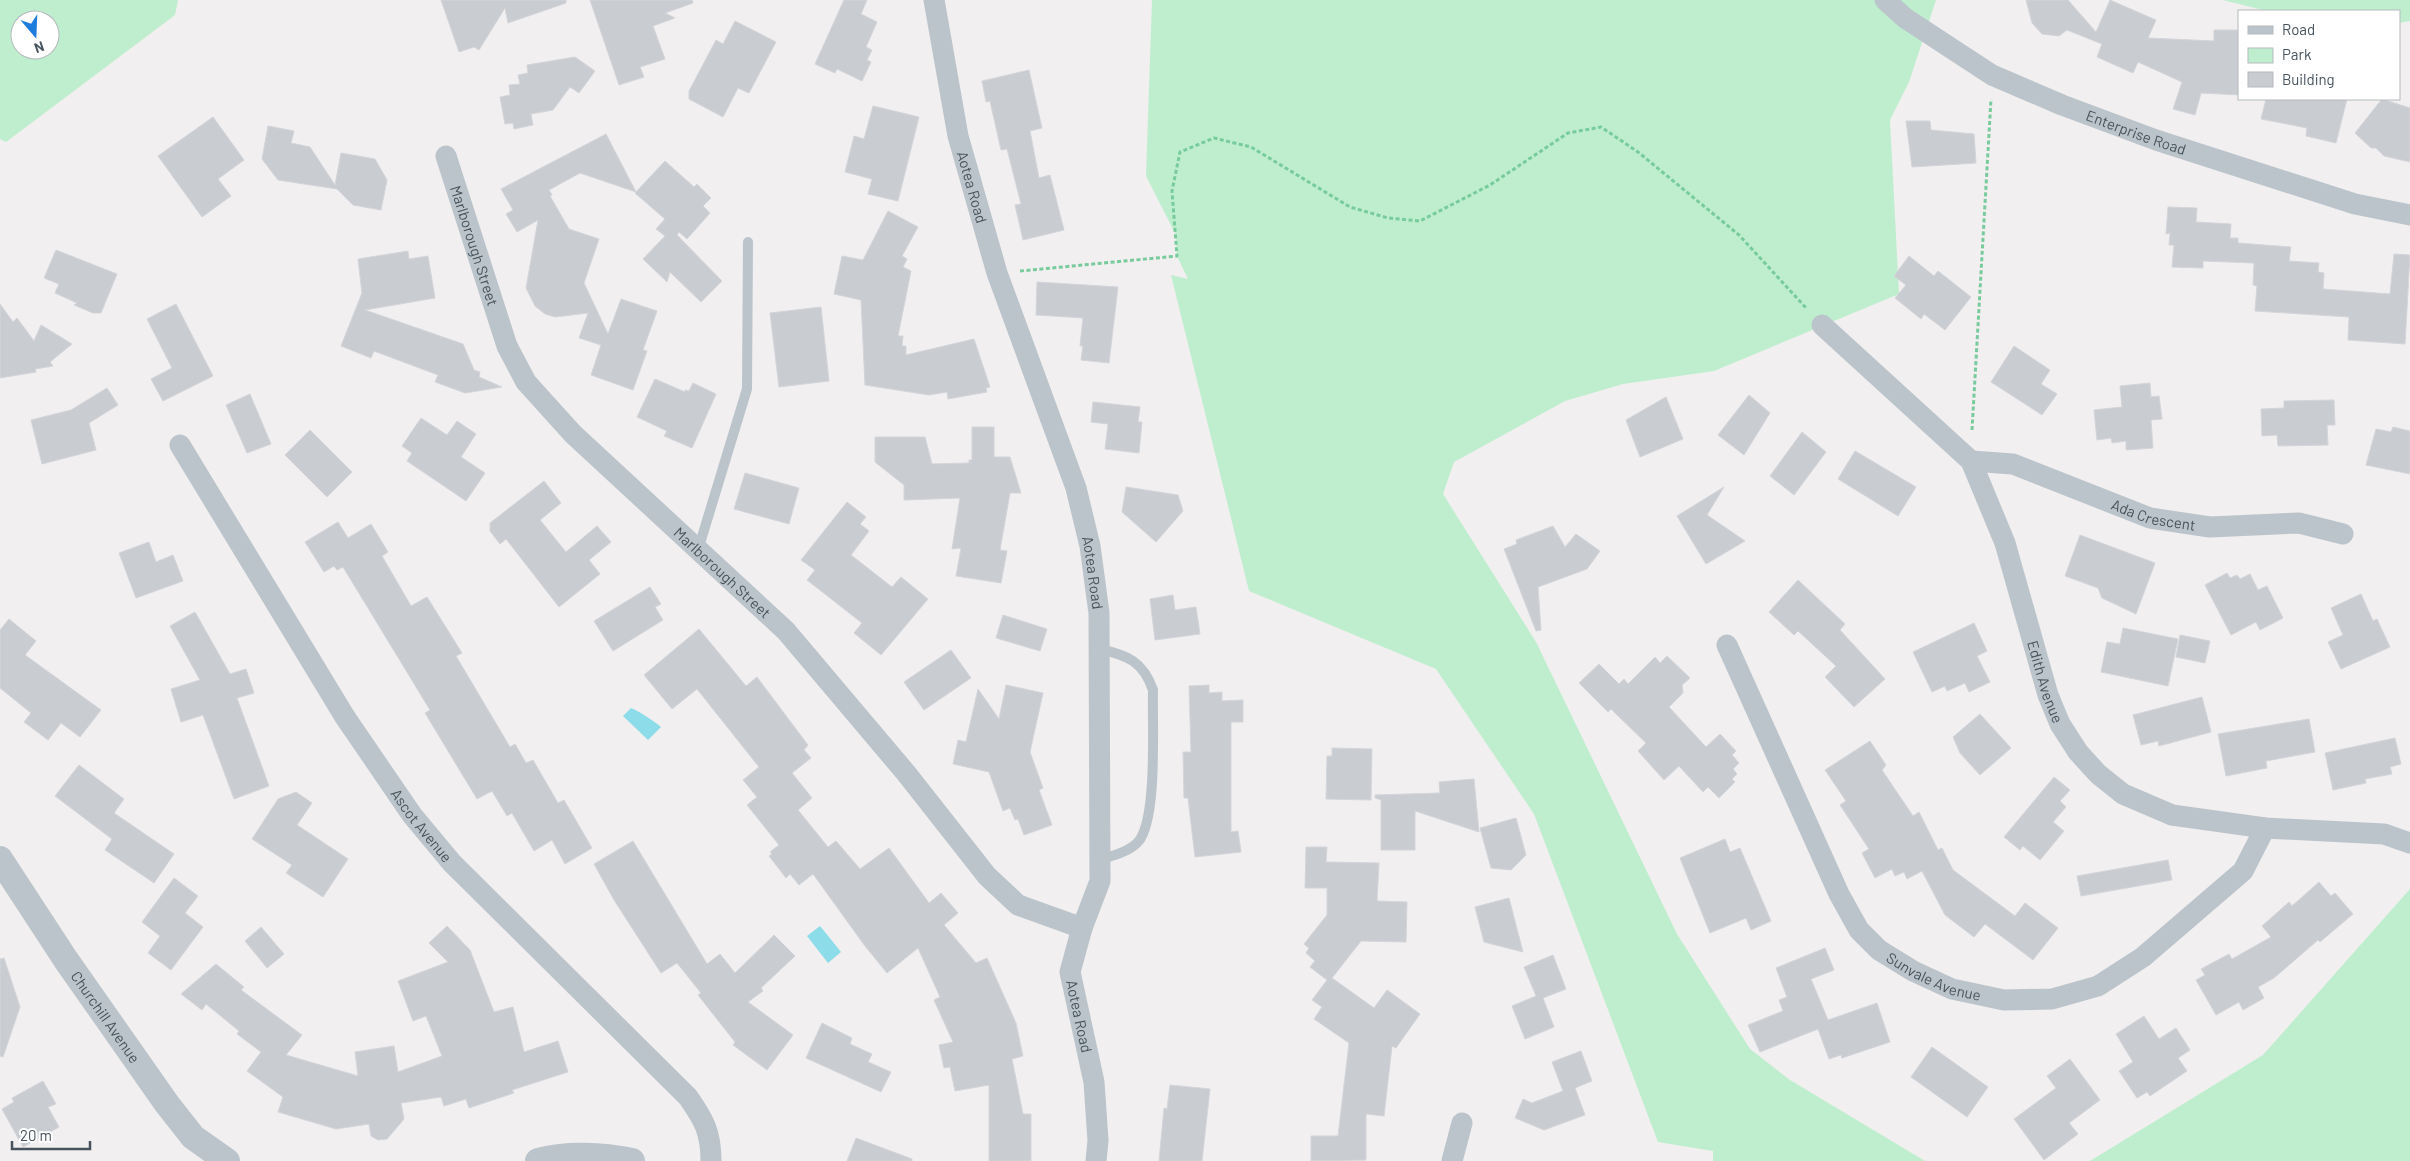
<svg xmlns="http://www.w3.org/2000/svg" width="2410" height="1161" font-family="Barlow,sans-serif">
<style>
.green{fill:#beeece;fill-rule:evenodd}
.water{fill:#8cdce9}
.building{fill:#c9ccd1;stroke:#d3d5da}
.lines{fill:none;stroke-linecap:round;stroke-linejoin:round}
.path{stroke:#77cb9c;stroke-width:3;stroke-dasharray:4 2.5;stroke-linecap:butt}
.service{stroke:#bbc4cb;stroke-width:10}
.minor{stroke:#bbc4cb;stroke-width:21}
.tertiary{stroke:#bbc4cb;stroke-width:26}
.labels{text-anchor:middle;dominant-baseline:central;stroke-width:4.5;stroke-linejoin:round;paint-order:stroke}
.street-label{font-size:15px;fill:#47535c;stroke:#fff}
</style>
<rect width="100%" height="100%" fill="#f1efef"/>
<g class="green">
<path d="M 0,0 L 178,0 L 175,15 L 6,142 L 0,139 ZM 20,20 L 50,20 L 50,50 L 20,50 Z"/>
<polygon points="1152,0 1936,0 1909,82 1890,120 1899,294 1714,371 1623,384 1565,401 1454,462 1443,494 1536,642 1677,934 1750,1049 1790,1080 1925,1161 1713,1161 1713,1151 1658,1142 1534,814 1436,669 1249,591 1171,275 1188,279 1177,256 1176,235 1146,176"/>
<polygon points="2223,0 2410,0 2410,21 2399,23 2399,11 2267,11"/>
<polygon points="2410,889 2410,1161 2090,1161 2263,1055"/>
</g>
<g class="water">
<path d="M 631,708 C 639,711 654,721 661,727 L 648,740 L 623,716 Z"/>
<polygon points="820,926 841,952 828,963 807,936"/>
</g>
<g class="building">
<polygon points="441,0 566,0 566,3 508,23 505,8 479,50 474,47 459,52"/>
<polygon points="590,0 692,0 693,3 665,13 675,18 653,26 665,59 640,67 644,77 619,85"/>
<polygon points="844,0 867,0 861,14 877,22 866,47 872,50 867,60 871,62 862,81 837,69 835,73 815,64"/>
<polygon points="2026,0 2068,0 2096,32 2110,0 2156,20 2148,38 2214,41 2214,30 2239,30 2239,95 2201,93 2195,115 2173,109 2182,82 2138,62 2133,73 2097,57 2102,44 2067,30 2059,36 2042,34 2032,23"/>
<polygon points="735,21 776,42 749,93 738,88 723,117 689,99 689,91 716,40 723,44"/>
<polygon points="575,57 595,71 579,93 570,87 553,110 531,114 533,125 514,129 513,123 505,124 500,97 510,95 509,85 520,84 518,75 528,73 527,65"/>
<polygon points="1029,70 1042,128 1030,131 1039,178 1050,175 1064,230 1023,240 1015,205 1021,204 1007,149 1001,150 990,101 986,102 982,81"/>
<polygon points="2266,99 2347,99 2336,143 2306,136 2307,128 2261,119"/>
<polygon points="2382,99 2410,108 2410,162 2384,156 2376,148 2371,148 2355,133"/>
<polygon points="873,106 919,117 898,201 868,194 872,179 845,172 854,136 864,139"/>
<polygon points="213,117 244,160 218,179 231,196 202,217 158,156"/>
<polygon points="1906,121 1930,121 1931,130 1974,134 1976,163 1912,167"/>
<polygon points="268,126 294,131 291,143 310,147 335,185 341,153 375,159 387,180 381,210 353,205 337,189 278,180 262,159"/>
<polygon points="606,134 636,192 580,173 549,190 552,195 550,196 569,229 599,239 584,283 608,334 621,299 657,311 643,350 647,351 633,390 591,375 601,345 579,338 588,313 555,317 545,314 535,306 526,288 538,220 517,232 506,214 513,210 501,189"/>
<polygon points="665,161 694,187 697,184 711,198 703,206 710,213 687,239 679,232 677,235 722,281 701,302 670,272 667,282 643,259 665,236 656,229 665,219 635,193"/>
<polygon points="2168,207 2197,208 2196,222 2231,224 2230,238 2238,238 2238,243 2291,247 2289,261 2319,263 2318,272 2324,273 2323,289 2390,294 2394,254 2410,255 2405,344 2348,340 2349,317 2255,311 2257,286 2253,285 2254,263 2203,261 2203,268 2172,267 2174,245 2169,245 2170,233 2166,234"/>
<polygon points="888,211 918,227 902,256 907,259 903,267 911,271 898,336 903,336 902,346 906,346 906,355 974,339 990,387 986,388 987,392 948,399 947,392 929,395 865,385 861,300 834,294 842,256 863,260"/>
<polygon points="56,250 117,274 101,313 93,313 74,305 77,303 55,293 59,284 44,278"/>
<polygon points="408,251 409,259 428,256 435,298 365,310 463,344 474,370 480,372 479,377 502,387 465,393 435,382 438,375 374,351 371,358 341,346 362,293 358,259"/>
<polygon points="1909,256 1934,276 1938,271 1971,297 1945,330 1924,314 1921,319 1895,298 1906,285 1894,276"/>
<polygon points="1037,282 1118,287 1109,363 1081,360 1083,346 1080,346 1083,318 1036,315"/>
<polygon points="0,304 13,322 17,318 34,341 41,325 72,344 50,362 53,366 35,369 36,372 0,378"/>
<polygon points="176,304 213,376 163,401 151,379 172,368 147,319"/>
<polygon points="821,307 829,381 779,387 770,313"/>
<polygon points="2014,346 2050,370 2041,384 2057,394 2042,415 1991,382"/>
<polygon points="655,379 685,392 685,390 689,391 693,383 716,394 692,448 664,436 667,431 637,417"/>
<polygon points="2150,383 2151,397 2159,396 2162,419 2151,420 2153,448 2126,450 2126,441 2112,443 2111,438 2097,440 2094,410 2122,407 2120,386"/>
<polygon points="107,388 118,405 89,423 96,450 42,464 31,420 71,410"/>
<polygon points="250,394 271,444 247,453 226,405"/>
<polygon points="1749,395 1770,413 1744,455 1718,435"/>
<polygon points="1666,397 1683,439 1640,457 1626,420"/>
<polygon points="2334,400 2335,425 2327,425 2328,445 2278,446 2277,435 2262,436 2261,409 2284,408 2284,401"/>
<polygon points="1093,402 1140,407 1138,422 1142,422 1139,453 1105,449 1108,424 1091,422"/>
<polygon points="421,418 447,435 457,421 476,434 461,457 485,473 466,501 407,461 412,453 402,446"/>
<polygon points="972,427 994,427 994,457 1010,457 1021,493 1010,493 1000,550 1007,551 1001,583 956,576 961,548 952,549 960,498 904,500 904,485 875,462 875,437 925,437 932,464 969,463 969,460 972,460"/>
<polygon points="2393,427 2410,431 2410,474 2366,465 2376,429 2391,432"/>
<polygon points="310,430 352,472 327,497 285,455"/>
<polygon points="1802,432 1826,452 1794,495 1770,476"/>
<polygon points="1855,451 1916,487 1898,516 1838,479"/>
<polygon points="745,473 799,488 789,524 734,509"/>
<polygon points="544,481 561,503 540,520 566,552 597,526 611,542 589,560 600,574 559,607 506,539 500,544 490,531 490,523"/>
<polygon points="1126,487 1178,495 1183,511 1156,542 1122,512"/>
<polygon points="1724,487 1707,515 1745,541 1706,564 1677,516"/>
<polygon points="847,502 866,517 860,524 869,531 851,555 892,587 901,577 928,599 881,655 854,633 862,623 807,580 815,570 801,560"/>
<polygon points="338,522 348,538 371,524 388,552 382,556 411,606 427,597 462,653 456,656 510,747 515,744 526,763 533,760 558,803 564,800 592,848 565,864 552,840 534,851 512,813 507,816 492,791 477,799 425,713 430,710 343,567 337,570 334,566 324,572 305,542"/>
<polygon points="1553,526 1565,547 1576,534 1600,551 1587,569 1538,587 1541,630 1536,631 1504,549 1517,544 1516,540"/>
<polygon points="2080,535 2155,563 2136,614 2102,598 2098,588 2065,576"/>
<polygon points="149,542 156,562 173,555 183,581 136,598 119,553"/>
<polygon points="2227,573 2230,578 2237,575 2240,579 2250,574 2258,590 2267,586 2283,618 2260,630 2256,622 2231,635 2205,585"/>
<polygon points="1798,580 1845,624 1840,630 1885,679 1854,707 1825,677 1836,666 1798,631 1794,635 1769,612"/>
<polygon points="650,587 661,604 655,607 663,620 613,651 594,621"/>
<polygon points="2361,594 2373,621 2377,619 2390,647 2341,669 2328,642 2343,635 2331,608"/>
<polygon points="1173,595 1175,610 1196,607 1200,634 1155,640 1150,599"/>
<polygon points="195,612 230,674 246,669 254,693 237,698 269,786 234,799 203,715 181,722 171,689 200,680 170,626"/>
<polygon points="1003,615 1047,629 1040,651 996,638"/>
<polygon points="9,619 36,641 25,655 101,710 80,737 61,723 48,740 24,722 31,713 0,688 0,630"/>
<polygon points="1974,623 1987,651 1977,656 1990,682 1969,692 1965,683 1947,691 1945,686 1932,692 1913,652"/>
<polygon points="2123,628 2178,639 2168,686 2101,672 2107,642 2120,644"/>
<polygon points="699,629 746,686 757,677 808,745 804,750 811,758 792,773 812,798 798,810 828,847 836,841 860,869 889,848 929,903 941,893 958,913 944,925 976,963 987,958 1016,1023 1023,1056 1012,1059 1023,1114 1031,1114 1031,1161 989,1161 989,1085 955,1091 950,1067 944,1068 939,1045 953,1042 934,1000 940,997 918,948 887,973 865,946 813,874 799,885 790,874 786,878 769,856 772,854 770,852 779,845 747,805 757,797 743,780 759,767 697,689 672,709 644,675"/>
<polygon points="2180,635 2210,641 2205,663 2176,657"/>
<polygon points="951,650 971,678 924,710 904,682"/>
<polygon points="1667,656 1690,678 1682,685 1683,693 1669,707 1706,747 1720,734 1736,751 1732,755 1739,763 1733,769 1737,774 1732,779 1735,782 1719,798 1708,787 1703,792 1679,766 1664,780 1638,751 1646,743 1611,709 1608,712 1579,683 1599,664 1619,684 1624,679 1628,684 1655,657 1660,663"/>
<polygon points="1006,685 1043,693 1030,752 1043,788 1039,790 1052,825 1024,835 1018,819 1015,820 1010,808 1003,811 989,772 953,764 958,740 966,742 978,689 999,719"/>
<polygon points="1209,685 1209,693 1222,692 1222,701 1243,700 1243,722 1231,722 1231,832 1238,831 1241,852 1195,857 1188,798 1184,798 1183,752 1191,752 1189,686"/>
<polygon points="2202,697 2211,732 2159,746 2158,741 2141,745 2133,715"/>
<polygon points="1980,714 2011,748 1980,775 1960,753 1953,737"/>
<polygon points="2309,719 2315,752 2266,761 2267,768 2226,776 2218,734"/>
<polygon points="2395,738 2401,764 2390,767 2392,774 2365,779 2366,783 2333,790 2325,753"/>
<polygon points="1870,741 1886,765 1882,770 1913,816 1919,812 1938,850 1942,848 1953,870 2015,916 2025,903 2058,928 2033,960 1985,924 1974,937 1945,915 1922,871 1907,879 1904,872 1895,876 1892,869 1875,878 1862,853 1869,849 1840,805 1846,801 1825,770"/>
<polygon points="1332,748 1372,749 1371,800 1326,799 1327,756 1332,756"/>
<polygon points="79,765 124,799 114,813 174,854 154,883 105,850 112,839 55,796"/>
<polygon points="2054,777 2070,790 2060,801 2066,807 2053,822 2064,831 2040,860 2023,846 2020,850 2004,837"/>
<polygon points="1474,779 1479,832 1415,811 1415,850 1381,850 1381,800 1375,798 1375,795 1440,793 1439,782"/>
<polygon points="296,792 312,803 297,825 348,859 323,897 286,873 292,865 252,839 278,799"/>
<polygon points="1516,818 1526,855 1511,870 1491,868 1480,828"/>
<polygon points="1725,839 1730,852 1740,848 1771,921 1751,930 1746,918 1710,933 1680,858"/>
<polygon points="633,841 707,964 720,954 735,973 774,935 795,956 761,988 763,991 748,1002 793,1035 767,1070 733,1045 735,1042 698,995 701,993 677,963 661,973 614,900 594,864"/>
<polygon points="1306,847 1327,847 1326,862 1379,863 1377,901 1407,902 1406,942 1361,941 1332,978 1374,1008 1387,990 1420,1014 1396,1048 1392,1046 1384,1116 1366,1114 1366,1160 1311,1161 1311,1136 1338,1136 1349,1043 1314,1019 1322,1007 1312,1000 1327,980 1310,967 1315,961 1306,953 1309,948 1304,944 1327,915 1327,888 1305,888"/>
<polygon points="2168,860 2172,880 2081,896 2077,876"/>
<polygon points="174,878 198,896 185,913 203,927 171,970 148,953 160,936 142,922"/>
<polygon points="2319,882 2331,896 2335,893 2353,914 2320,942 2318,940 2274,978 2258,987 2264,998 2243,1010 2239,1002 2216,1015 2196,980 2205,975 2201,969 2229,954 2232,959 2271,937 2262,926 2289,902 2292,906"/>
<polygon points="1509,898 1523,952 1484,942 1475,907"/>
<polygon points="447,926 470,950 494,1012 513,1007 524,1052 558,1041 568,1072 512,1090 514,1093 469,1108 466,1099 444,1106 441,1097 401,1103 404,1119 387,1139 378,1140 371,1136 369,1124 336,1129 278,1112 283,1097 247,1071 261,1052 237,1034 239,1031 206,1004 202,1010 181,994 216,964 244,987 241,990 302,1035 286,1055 358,1076 355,1052 394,1046 398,1072 442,1056 426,1016 413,1021 398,981 448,962 429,943"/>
<polygon points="261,927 284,954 267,968 245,941"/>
<polygon points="1825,948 1834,970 1811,979 1828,1020 1877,1003 1890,1042 1842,1058 1841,1055 1829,1059 1818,1029 1760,1052 1748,1025 1783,1011 1779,1000 1787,997 1776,968"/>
<polygon points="1553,955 1566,989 1543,998 1554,1027 1525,1039 1512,1006 1536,996 1524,967"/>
<polygon points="4,958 20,1007 3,1057 0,1056 0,959"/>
<polygon points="2144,1016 2159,1039 2176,1028 2190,1050 2178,1058 2187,1071 2150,1096 2147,1092 2137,1098 2119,1071 2133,1062 2116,1034"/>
<polygon points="822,1023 852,1038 850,1044 872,1054 868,1062 891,1072 881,1092 806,1058"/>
<polygon points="1932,1047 1988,1087 1967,1117 1911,1077"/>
<polygon points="1581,1051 1592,1081 1575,1088 1585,1115 1544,1130 1515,1118 1523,1099 1532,1103 1563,1091 1552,1062"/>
<polygon points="2070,1059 2100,1100 2069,1123 2078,1134 2044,1160 2014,1119 2056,1088 2047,1076"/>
<polygon points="43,1081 56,1104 48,1107 59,1127 23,1147 2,1109 14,1102 12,1098"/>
<polygon points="1170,1085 1210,1089 1202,1161 1159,1161 1164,1108 1167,1109"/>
<polygon points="856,1138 912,1159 912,1161 847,1161"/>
</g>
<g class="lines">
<g class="path">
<polyline points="1020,271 1177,256 1172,191 1180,152 1214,138 1251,147 1350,207 1388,218 1420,221 1490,185 1568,133 1601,127 1638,152 1739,235 1807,309"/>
<polyline points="1972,430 1991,99"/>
</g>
<g class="service">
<polyline points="698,550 747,389 748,242"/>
<path d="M 1099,649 C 1127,655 1143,661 1153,690 C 1152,723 1158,819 1138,842 C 1129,852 1111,856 1099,860"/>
</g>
<g class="minor">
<path id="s1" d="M 934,0 L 958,136 L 997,273 L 1076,488 L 1090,546 L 1099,613 L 1100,881 L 1082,928 L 1070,972 L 1094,1082 L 1098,1141 L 1096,1161"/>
<path id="s2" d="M 1885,0 L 1905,18 L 1992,75 L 2062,105 L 2156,140 L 2355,204 L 2410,215"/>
<path id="s3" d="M 446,156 L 507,346 L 526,382 L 573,434 L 786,631 L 906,773 L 987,876 L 1018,905 L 1082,928"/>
<path id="s4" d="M 1822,325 L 1971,461 L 2005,543 L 2048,695 L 2060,724 L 2078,752 L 2098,774 L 2123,794 L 2172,815 L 2265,828 L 2384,834 L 2410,843"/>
<path id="s5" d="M 180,445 L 345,717 L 412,815 L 452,863 L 688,1097 C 704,1120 711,1132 711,1161"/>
<path id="s6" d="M 1971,461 L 2013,464 L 2150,518 L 2210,527 L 2299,523 L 2343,534"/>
<path id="s7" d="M 1727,645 L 1839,894 L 1859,930 L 1879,950 L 1913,971 L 1952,989 L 2004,1000 L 2052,999 L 2098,986 L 2143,957 L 2243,871 L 2265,828"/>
<polyline points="1452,1161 1462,1123"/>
</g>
<g class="tertiary">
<path id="s8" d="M 0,859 L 66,960 L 167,1104 L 193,1137 L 227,1161"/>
<path d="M 538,1161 C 567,1153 603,1155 632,1161"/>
</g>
</g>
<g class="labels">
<g class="street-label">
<text stroke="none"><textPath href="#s2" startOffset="286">Enterprise Road</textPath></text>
<text stroke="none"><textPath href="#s1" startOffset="191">Aotea Road</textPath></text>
<text stroke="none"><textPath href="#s3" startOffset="94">Marlborough Street</textPath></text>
<text stroke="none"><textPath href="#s6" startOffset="192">Ada Crescent</textPath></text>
<text stroke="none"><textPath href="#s3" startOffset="514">Marlborough Street</textPath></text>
<text stroke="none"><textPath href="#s1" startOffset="596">Aotea Road</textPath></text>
<text stroke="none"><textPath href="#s4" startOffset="435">Edith Avenue</textPath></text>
<text stroke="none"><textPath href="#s5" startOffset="451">Ascot Avenue</textPath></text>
<text stroke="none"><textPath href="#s7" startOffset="404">Sunvale Avenue</textPath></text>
<text stroke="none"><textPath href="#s8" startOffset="190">Churchill Avenue</textPath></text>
<text stroke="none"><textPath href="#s1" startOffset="1046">Aotea Road</textPath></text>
</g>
</g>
<rect x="2238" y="10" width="162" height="90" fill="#ffffff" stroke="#b5babe"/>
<rect x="2248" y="26" width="25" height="8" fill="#bbc4cb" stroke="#b5babe"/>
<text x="2282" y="35" font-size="15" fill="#47535c">Road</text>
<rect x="2248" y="48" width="25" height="15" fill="#beeece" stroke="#b5babe"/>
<text x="2282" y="60" font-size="15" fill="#47535c">Park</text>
<rect x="2248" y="72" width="25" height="15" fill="#c9ccd1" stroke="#b5babe"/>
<text x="2282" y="85" font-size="15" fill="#47535c">Building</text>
<g transform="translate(35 35) rotate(161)"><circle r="24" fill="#ffffff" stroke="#b5babe"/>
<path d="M0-4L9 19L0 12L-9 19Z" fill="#1e7ddc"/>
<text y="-8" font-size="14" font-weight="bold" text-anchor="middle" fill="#47535c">N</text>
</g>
<path d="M12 1141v8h78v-8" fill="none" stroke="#47535c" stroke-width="2.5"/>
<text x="20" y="1141" font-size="15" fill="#47535c" stroke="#ffffff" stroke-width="4" paint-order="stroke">20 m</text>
</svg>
